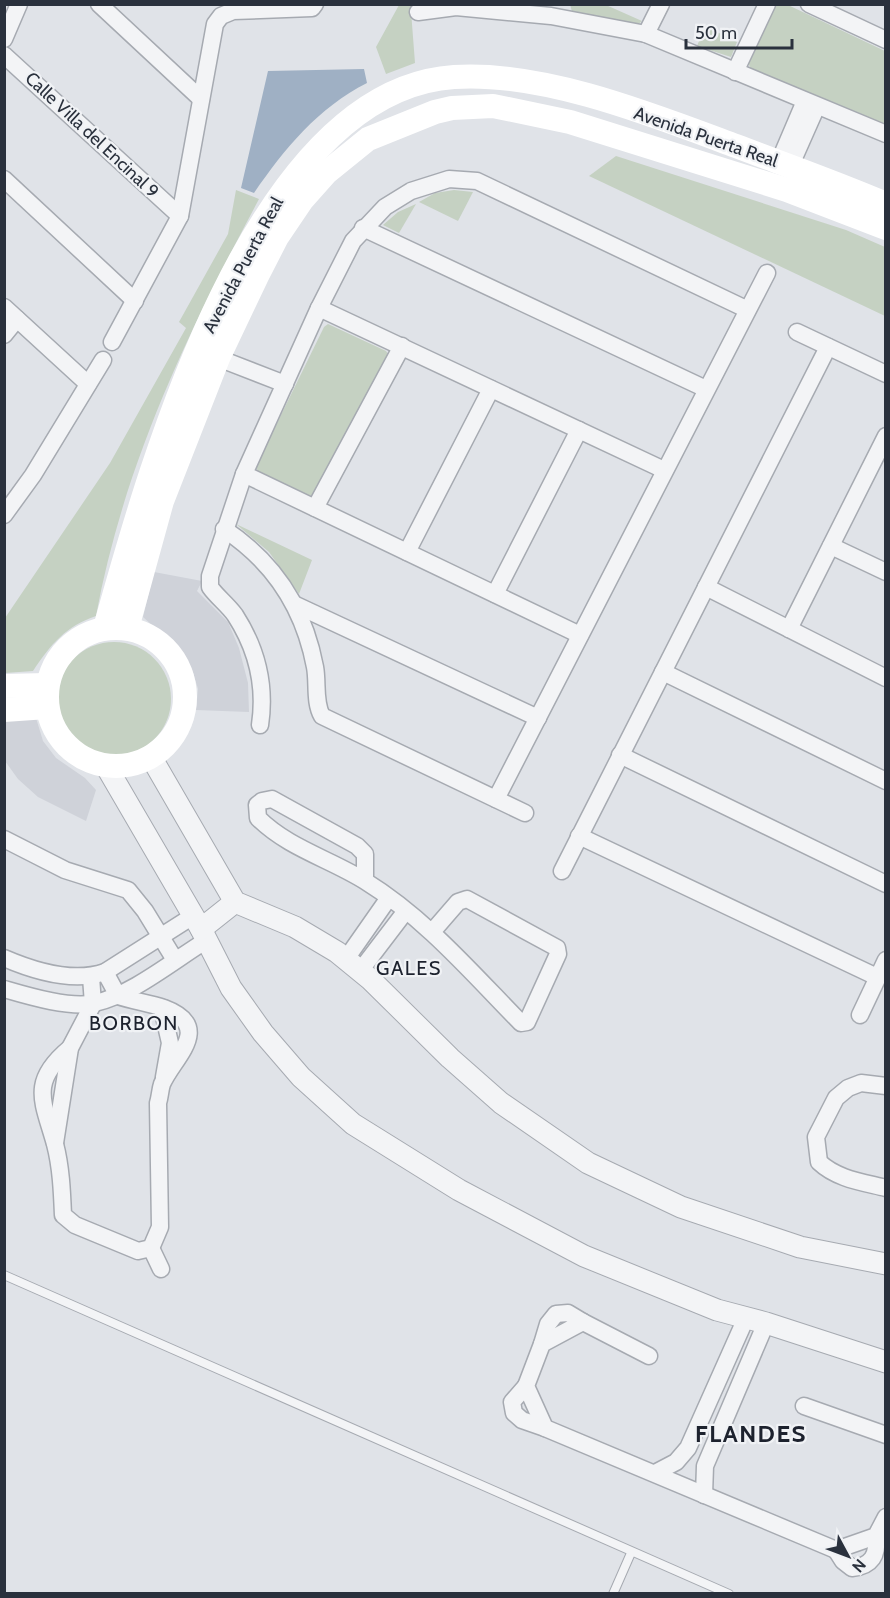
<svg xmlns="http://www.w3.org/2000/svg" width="890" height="1598" font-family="Cabin,sans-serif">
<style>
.built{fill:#cfd2d9}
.green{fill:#c5d1c2}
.water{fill:#9fb0c4}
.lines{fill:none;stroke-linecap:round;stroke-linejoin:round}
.service-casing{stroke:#a6aab1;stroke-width:10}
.minor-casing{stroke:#a6aab1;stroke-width:19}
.tertiary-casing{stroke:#a6aab1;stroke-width:23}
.service{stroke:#f3f4f6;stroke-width:8}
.minor{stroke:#f3f4f6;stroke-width:16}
.tertiary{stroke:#f3f4f6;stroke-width:21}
.secondary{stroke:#fff;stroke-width:24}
.labels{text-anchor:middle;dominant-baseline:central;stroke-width:4.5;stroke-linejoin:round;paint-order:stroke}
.street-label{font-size:18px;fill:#2a313d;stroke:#f0f2f5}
.neighbourhood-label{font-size:20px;letter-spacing:1.5px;fill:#1d222e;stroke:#f0f2f5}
.district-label{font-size:24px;font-weight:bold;letter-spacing:1.5px;fill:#1d222e;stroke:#f0f2f5}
</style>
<rect width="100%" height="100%" fill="#e0e3e8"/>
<g class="built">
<polygon points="154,572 202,581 197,591 228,622 239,648 248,683 249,712 196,710 198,689 192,669 182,652 143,617"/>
<polygon points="36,718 43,741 56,758 85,778 96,790 86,821 38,797 18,779 5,761 4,720"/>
</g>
<g class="green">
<polygon points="570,4 606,5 642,21 636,26 572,12"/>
<polygon points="399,5 423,5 411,11 415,63 386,74 376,47"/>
<polygon points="775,5 788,5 885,51 885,124 751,69 748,63"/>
<polygon points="705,26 737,42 731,57 697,46"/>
<polygon points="616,156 846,230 885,247 885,316 589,176"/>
<path d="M 236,190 L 259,199 C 187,334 124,464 96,616 C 66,626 51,644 33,671 L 5,673 L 5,618 L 110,463 L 186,328 L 179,322 L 228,234 Z"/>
<polygon points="454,190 473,192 458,221 419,202 435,193"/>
<polygon points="416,204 399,233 383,225 398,212"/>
<polygon points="328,324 386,351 388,354 314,494 308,497 258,472 256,466 324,327"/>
<polygon points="236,524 312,560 299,594 269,552"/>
<circle cx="114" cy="699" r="57"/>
</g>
<path class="water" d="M 364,69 L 367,83 C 318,108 285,148 254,193 L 241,188 L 268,71 Z"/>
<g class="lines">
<g class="service-casing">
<g id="service">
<polyline points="4,1275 729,1594"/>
<polyline points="613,1594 631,1553"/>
</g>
</g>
<g class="minor-casing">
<g id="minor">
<polyline points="99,4 201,99"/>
<polyline points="809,4 886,40"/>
<polyline points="418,12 456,7 551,16 646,34 886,134"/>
<polyline points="646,34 661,4"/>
<polyline points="4,39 19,4"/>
<polyline points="4,55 180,216"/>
<polyline points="735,72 767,4"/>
<polyline points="779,162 805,101"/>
<polyline points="790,167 817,106"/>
<polyline points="4,179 135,301"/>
<polyline points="363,228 706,389"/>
<polyline points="4,307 88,384"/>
<polyline points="319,308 664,470"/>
<polyline points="797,332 886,374"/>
<polyline points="4,335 17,319"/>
<polyline points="112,342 180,216 215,24 221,16 233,11 312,8 315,4"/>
<polyline points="218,358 285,384"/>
<polyline points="244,474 580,635"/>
<polyline points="315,508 402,346"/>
<polyline points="4,515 33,475 103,360"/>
<path d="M 224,529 C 274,562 304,608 315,667 C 318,682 314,702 322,716 L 525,813"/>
<polyline points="831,546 886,572"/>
<polyline points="407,552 491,389"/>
<polyline points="706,587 886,678"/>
<polyline points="495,594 579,430"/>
<polyline points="296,605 538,718"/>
<polyline points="789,629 886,436"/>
<polyline points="663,672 886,781"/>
<path d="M 260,725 C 266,685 257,649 235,615 C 227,604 217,597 210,587 L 210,576 L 244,474 L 319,308 L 353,241 L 385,207 L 411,191 L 449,179 L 477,181 L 746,309"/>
<polyline points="620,755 886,884"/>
<polyline points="496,799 767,273"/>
<polyline points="579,836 877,977"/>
<polyline points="4,839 65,870 128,890 145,911 175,960"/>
<polyline points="562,871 828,347"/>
<path d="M 365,881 L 365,854 L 357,846 L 272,799 L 262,801 L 257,805 L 258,818 C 288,848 330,859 365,881 C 425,918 472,973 521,1023 L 527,1022 L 558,954 L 557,948 L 467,899 L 458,902 L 432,932"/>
<path d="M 4,958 C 34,971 73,983 105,972 L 193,916"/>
<polyline points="346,959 388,899"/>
<polyline points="360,971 405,912"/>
<path d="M 4,989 C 28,996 71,1009 95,1003 C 132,995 174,960 207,940"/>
<polyline points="162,1008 170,1043 164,1077"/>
<polyline points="860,1015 886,960"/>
<path d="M 70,1048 C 29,1082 43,1101 55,1144 C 61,1167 62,1191 63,1215 L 75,1225 L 138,1251 L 151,1248 L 160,1227 L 158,1103 C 160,1097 160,1090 162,1084 C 173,1058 215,1027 164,1008 C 149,1003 133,1001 118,996 L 105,972"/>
<path d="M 886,1086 L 861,1083 L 848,1088 L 836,1098 L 816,1137 L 819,1162 C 837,1179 862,1182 886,1188"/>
<polyline points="55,1143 70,1048 93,1004 91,977"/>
<polyline points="151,1248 161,1269"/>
<polyline points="542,1344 548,1324 556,1314 568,1313 583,1322"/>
<polyline points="649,1356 583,1322 542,1344 526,1386 545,1428 836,1550 876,1536 886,1517"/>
<polyline points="526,1386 512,1402 514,1413 522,1420 545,1428"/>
<polyline points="804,1406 886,1435"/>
<polyline points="655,1473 676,1462 688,1448 746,1318"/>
<polyline points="704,1495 705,1466 766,1323"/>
<path d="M 836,1550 L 843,1561 L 852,1568 C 872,1566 878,1555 876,1536"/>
</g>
</g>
<g class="tertiary-casing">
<g id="tertiary">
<polyline points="151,757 235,902 295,927 337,952 370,979 450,1058 501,1103 588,1163 681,1207 800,1247 886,1264"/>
<polyline points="106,766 201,929 231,988 263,1033 301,1077 353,1124 459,1190 584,1256 717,1310 766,1323 886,1362"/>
<polyline points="201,929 235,902"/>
</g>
</g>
<use href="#service" class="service"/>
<use href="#minor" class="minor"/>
<use href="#tertiary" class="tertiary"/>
<g class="secondary">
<path d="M 105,628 C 149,470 253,90 454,77 C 543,71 653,115 736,146 C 786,165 837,183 886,204"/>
<polyline points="127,628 162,501 218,358 257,276 277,237 302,200 326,173 368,139 435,112 452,108 493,106 570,122 787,190 886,228"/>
<circle cx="116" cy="697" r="69"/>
<polyline points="4,686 47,685"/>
<polyline points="4,710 47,707"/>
</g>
</g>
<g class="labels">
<g class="street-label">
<text transform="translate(92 135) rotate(43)">Calle Villa del Encinal 9</text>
<text transform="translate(706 137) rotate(19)">Avenida Puerta Real</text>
<text transform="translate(243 265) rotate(-62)">Avenida Puerta Real</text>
</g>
<g class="neighbourhood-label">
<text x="409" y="968">GALES</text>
<text x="134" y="1023">BORBON</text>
</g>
<g class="district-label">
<text x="751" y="1433">FLANDES</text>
</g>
</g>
<rect width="890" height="1598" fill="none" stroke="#2a313d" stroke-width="12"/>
<g transform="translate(848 1556) rotate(131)" stroke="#f0f2f5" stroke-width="4.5" paint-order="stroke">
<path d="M0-4.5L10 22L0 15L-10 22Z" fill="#2a313d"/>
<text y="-9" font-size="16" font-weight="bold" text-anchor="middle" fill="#2a313d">N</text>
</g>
<path d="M686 39v9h106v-9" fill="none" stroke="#2a313d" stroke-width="3"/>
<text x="695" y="39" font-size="18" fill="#2a313d" stroke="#f0f2f5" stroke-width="4.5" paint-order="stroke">50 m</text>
</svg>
